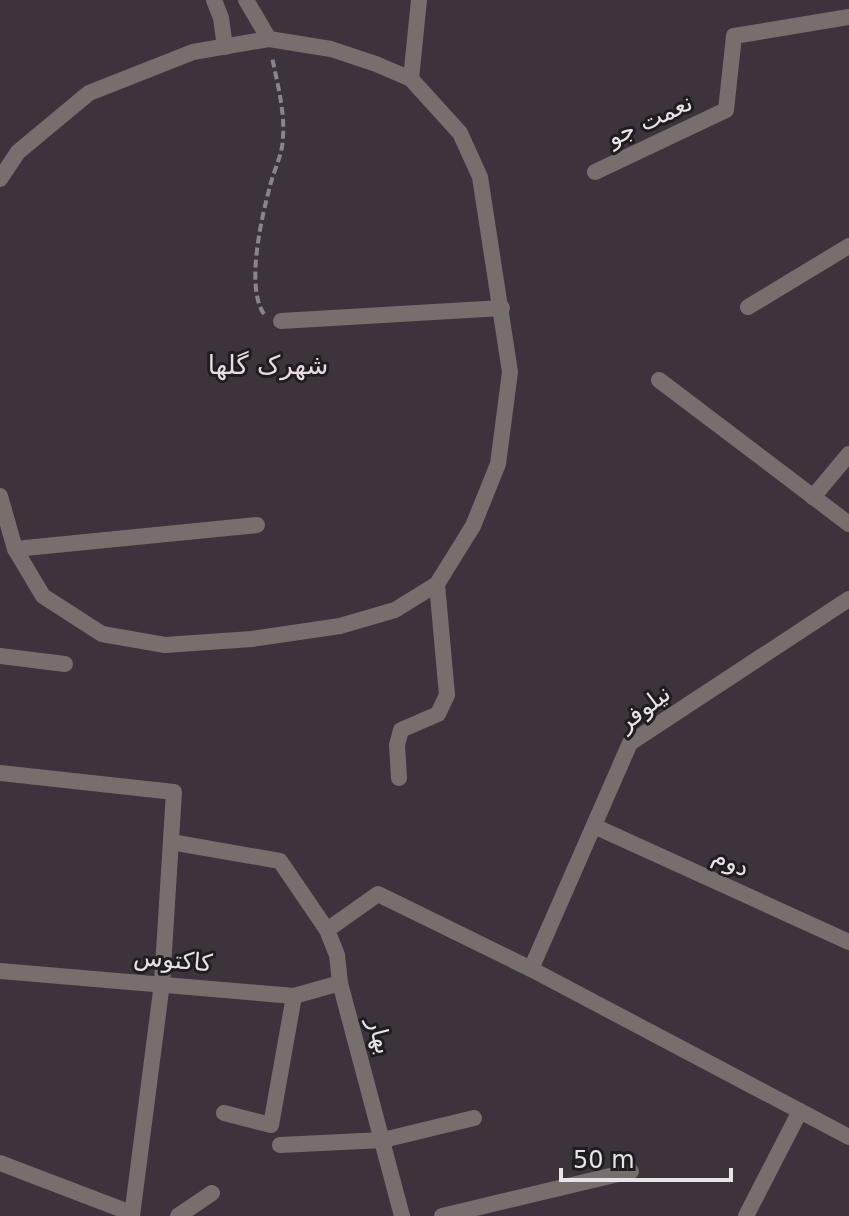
<svg xmlns="http://www.w3.org/2000/svg" width="849" height="1216" font-family="'DejaVu Sans','Noto Naskh Arabic',sans-serif">
<style>
.lines{fill:none;stroke-linecap:round;stroke-linejoin:round}
.path{stroke:#8c848b;stroke-width:4;stroke-dasharray:8 4;stroke-linecap:butt}
.minor{stroke:#766f6e;stroke-width:16}
.labels{text-anchor:middle;dominant-baseline:central;stroke-width:6;stroke-linejoin:round;paint-order:stroke}
.street-label{font-size:24px;fill:#e9e3e9;stroke:#211c20}
.neighbourhood-label{font-size:26px;fill:#e7dbe6;stroke:#211c20}
</style>
<rect width="100%" height="100%" fill="#3d333c"/>
<g class="lines">
<path class="path" d="M 264,314 C 245,287 262,216 270,186 C 274,170 283,153 283,137 C 285,111 277,82 272,57"/>
<g class="minor">
<polyline points="214,0 221,18 225,47"/>
<polyline points="246,0 269,39"/>
<polyline points="411,79 419,0"/>
<polyline points="595,172 726,110 734,36 849,17"/>
<polyline points="0,179 18,152 89,93 193,52 269,39 331,49 376,64 411,79 460,133 480,177 510,372 498,464 473,526 437,584 395,610 340,626 252,639 165,645 102,634 43,596 15,549 0,496"/>
<polyline points="748,307 849,246"/>
<polyline points="281,321 502,308"/>
<polyline points="659,380 849,524"/>
<polyline points="813,497 849,454"/>
<polyline points="15,549 257,525"/>
<polyline points="0,656 65,664"/>
<polyline points="0,773 174,792 162,983 132,1216"/>
<polyline points="399,778 397,745 401,730 438,714 447,695 437,584"/>
<polyline points="594,826 849,942"/>
<polyline points="171,842 280,861 327,930"/>
<polyline points="531,969 630,743 849,599"/>
<polyline points="0,971 294,996 340,983"/>
<polyline points="224,1113 271,1125 294,996"/>
<polyline points="280,1145 383,1140 474,1118"/>
<polyline points="0,1163 131,1213"/>
<polyline points="178,1216 212,1193"/>
<polyline points="402,1216 340,983 337,955 327,930 378,894 531,969 849,1137"/>
<polyline points="442,1216 631,1171"/>
<polyline points="746,1216 800,1111"/>
</g>
</g>
<g class="labels">
<g class="street-label">
<text transform="translate(650 120) rotate(-25)">نعمت جو</text>
<text transform="translate(644 708) rotate(-37)">نیلوفر</text>
<text transform="translate(731 862) rotate(25)">دوم</text>
<text transform="translate(173 960) rotate(5)">کاکتوس</text>
<text transform="translate(380 1036) rotate(75)">بهار</text>
</g>
<g class="neighbourhood-label">
<text x="268" y="365">شهرک گلها</text>
</g>
</g>
<path d="M561 1168v12h170v-12" fill="none" stroke="#e9e3e9" stroke-width="4"/>
<text x="573" y="1168" font-size="24" fill="#e9e3e9" stroke="#211c20" stroke-width="6" paint-order="stroke">50 m</text>
</svg>
